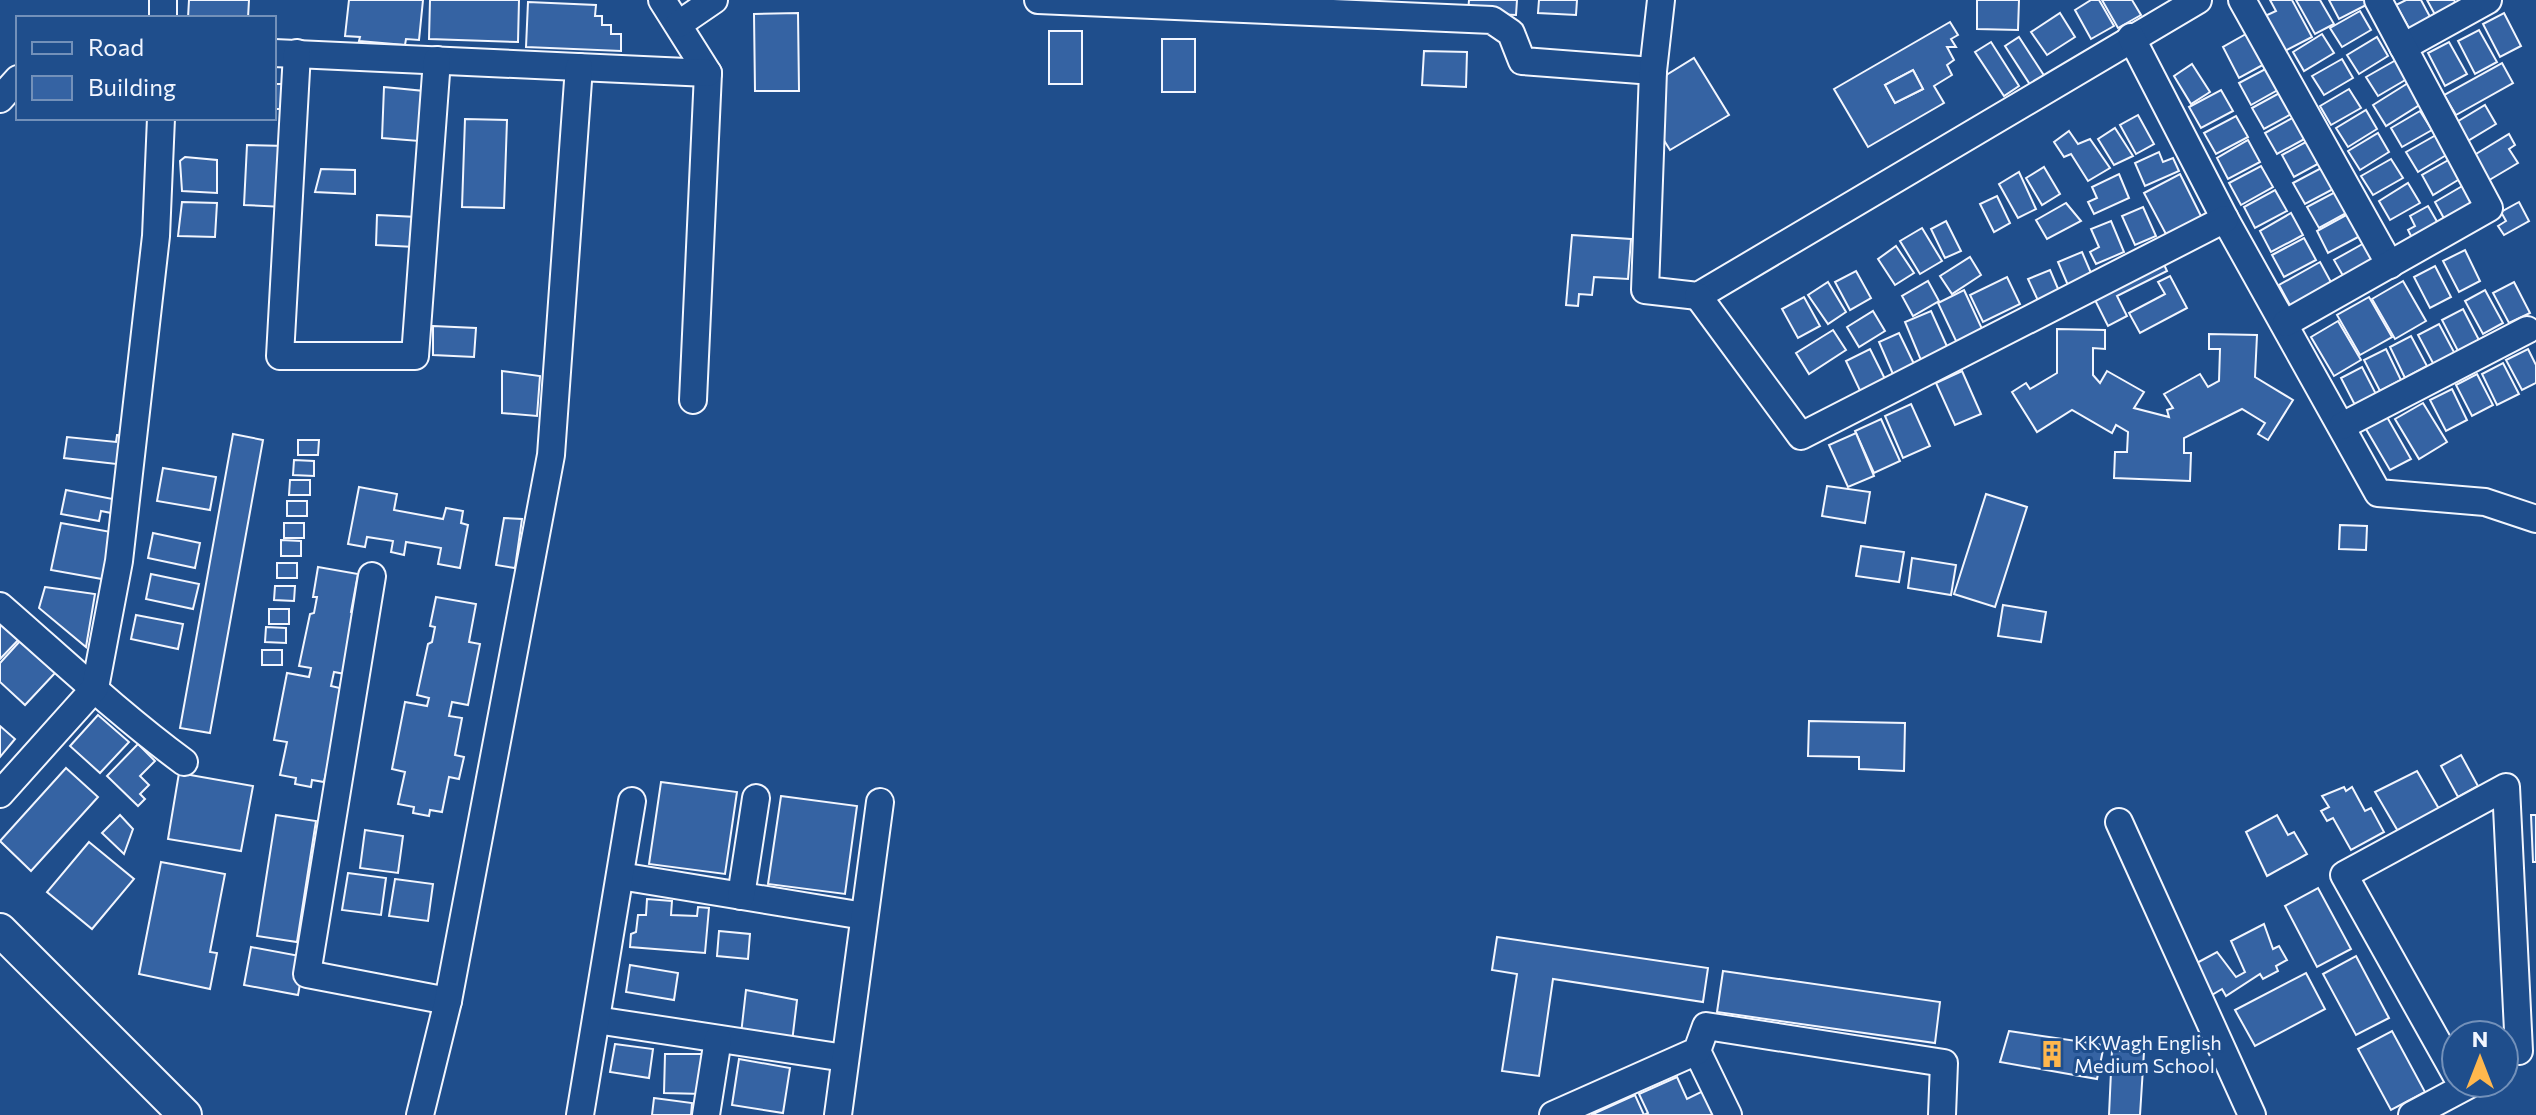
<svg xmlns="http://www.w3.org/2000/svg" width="2536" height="1115" font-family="Commissioner,sans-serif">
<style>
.building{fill:#3563a3;stroke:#f2f6ff;stroke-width:2;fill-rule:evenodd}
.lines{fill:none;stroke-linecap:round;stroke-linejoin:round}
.minor-casing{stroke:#f2f6ff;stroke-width:30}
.major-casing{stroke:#f2f6ff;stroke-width:36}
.minor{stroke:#1f4e8c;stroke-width:26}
.major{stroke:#1f4e8c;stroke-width:32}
.labels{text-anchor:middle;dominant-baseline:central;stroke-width:6;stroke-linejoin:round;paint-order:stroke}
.poi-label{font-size:20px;fill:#f2f6ff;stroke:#1f4e8c;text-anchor:start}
</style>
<rect width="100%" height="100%" fill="#1f4e8c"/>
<g class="building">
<polygon points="189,0 249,0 248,18 188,18"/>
<polygon points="349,0 423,0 419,40 406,39 405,45 359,41 360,37 345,36"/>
<polygon points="430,0 519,0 518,42 429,39"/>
<polygon points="1469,0 1517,0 1516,15 1468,13"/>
<polygon points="1539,0 1577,0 1576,15 1538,13"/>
<polygon points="1977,0 2019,0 2018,30 1977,29"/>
<polygon points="2091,0 2099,0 2114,26 2091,39 2075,10"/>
<polygon points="2102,0 2132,0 2141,15 2118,28"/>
<polygon points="2270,0 2292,0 2312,37 2283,52 2265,16 2276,11"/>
<polygon points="2296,0 2320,0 2334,24 2315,34"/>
<polygon points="2329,0 2368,0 2370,3 2339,19"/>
<polygon points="2406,0 2421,0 2435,26 2414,37 2396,5"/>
<polygon points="2427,0 2454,0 2460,11 2439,22"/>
<polygon points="528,2 596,5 595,16 602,16 602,25 611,25 611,34 621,34 621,51 526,47"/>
<polygon points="2360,11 2371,30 2342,47 2330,28"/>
<polygon points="798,13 799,91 755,91 754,14"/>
<polygon points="2060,13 2075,37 2047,55 2031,32"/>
<polygon points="2504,13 2521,46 2500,57 2483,24"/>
<path d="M 1950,22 L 1958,35 L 1951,39 L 1956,47 L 1947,47 L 1954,60 L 1947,65 L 1952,75 L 1934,86 L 1944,103 L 1868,147 L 1834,89 ZM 1913,70 L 1923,89 L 1895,103 L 1885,85 Z"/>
<polygon points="2253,30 2270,61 2239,78 2223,47"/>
<polygon points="2479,30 2497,62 2475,74 2458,41"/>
<rect x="1049" y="31" width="33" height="53"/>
<polygon points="2322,34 2334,53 2304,71 2293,52"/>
<polygon points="2019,37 2045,77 2031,86 2005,46"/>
<polygon points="2377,37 2388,56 2359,74 2347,55"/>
<rect x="1162" y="39" width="33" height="53"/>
<polygon points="1991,42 2019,86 2004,96 1975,52"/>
<polygon points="2449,42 2467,74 2445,86 2428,53"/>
<polygon points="1424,51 1467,52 1466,87 1422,85"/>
<polygon points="1694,58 1729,115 1670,150 1655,126 1655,82"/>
<polygon points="2342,59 2353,78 2324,95 2312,76"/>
<polygon points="2396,60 2407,79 2378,96 2366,77"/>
<polygon points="2502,63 2513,83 2456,115 2444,95"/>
<polygon points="2192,64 2210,92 2191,104 2174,76"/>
<polygon points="2271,66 2283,87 2251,105 2239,83"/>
<polygon points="1913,70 1923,89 1895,103 1885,85"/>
<polygon points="2416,78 2421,104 2386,126 2373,105"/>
<polygon points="274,84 286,84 285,109 274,109"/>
<polygon points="384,87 424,91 419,141 382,138"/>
<polygon points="2349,89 2361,108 2331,125 2320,106"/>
<polygon points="2221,90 2233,111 2201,128 2189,107"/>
<polygon points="2283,91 2295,112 2264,129 2252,108"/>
<polygon points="2485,105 2496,124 2466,142 2455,123"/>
<polygon points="2366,110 2377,129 2348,147 2336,128"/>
<polygon points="2420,111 2432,130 2402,147 2391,128"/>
<polygon points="2138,115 2154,144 2136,154 2120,125"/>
<polygon points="2236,116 2248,137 2216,154 2204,133"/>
<polygon points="2296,116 2308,137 2277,154 2265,133"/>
<polygon points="465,119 507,120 504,208 462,207"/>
<polygon points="2115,128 2133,156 2114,165 2098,139"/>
<polygon points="2069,131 2078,144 2090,139 2110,168 2088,181 2071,154 2064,157 2054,142"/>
<polygon points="2378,133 2389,152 2360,170 2348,151"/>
<polygon points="2509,134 2515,145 2509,149 2518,163 2486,182 2471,157"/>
<polygon points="2436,135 2448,154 2418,172 2406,152"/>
<polygon points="2313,138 2325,160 2294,177 2282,155"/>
<polygon points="2248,140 2260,162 2228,179 2217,158"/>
<polygon points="247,145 287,146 284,207 244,205"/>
<polygon points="2159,152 2163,162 2173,158 2179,171 2145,186 2135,163"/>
<polygon points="185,157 217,160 217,193 182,191 180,161"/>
<polygon points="2452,158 2463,177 2433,195 2422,175"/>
<polygon points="2391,159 2403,178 2373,195 2361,176"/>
<polygon points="2261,166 2273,187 2241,205 2229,183"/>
<polygon points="2325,166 2337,187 2305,204 2293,183"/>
<polygon points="2044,167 2060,194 2042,205 2026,178"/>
<polygon points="321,169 355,170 355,194 315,192"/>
<polygon points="2019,172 2036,209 2018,218 1999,184"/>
<polygon points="2119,174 2129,198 2094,214 2088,202 2097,198 2092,187"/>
<polygon points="2180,174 2202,218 2167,236 2144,193"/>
<polygon points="2408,183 2420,203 2390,220 2379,201"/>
<polygon points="2464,185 2476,204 2446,222 2435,202"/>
<polygon points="2275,190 2287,211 2255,228 2244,207"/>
<polygon points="2339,190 2350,211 2319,228 2307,207"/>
<polygon points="1997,196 2010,223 1994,232 1980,204"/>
<polygon points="182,202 217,203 215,237 178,236"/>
<polygon points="2519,202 2529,221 2504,235 2498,226 2506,221 2501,212"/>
<polygon points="2066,203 2081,221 2047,239 2036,220"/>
<polygon points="2428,206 2439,225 2413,240 2408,230 2415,226 2410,216"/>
<polygon points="2143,207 2156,236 2135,245 2122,216"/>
<polygon points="2291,213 2303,235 2271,252 2260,231"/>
<polygon points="2348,214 2360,236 2328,253 2317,231"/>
<polygon points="377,215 417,217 415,247 376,245"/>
<polygon points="1946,221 1961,251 1945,258 1931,229"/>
<polygon points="2111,221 2124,252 2096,264 2090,252 2099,247 2091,229"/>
<polygon points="1922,228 1942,261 1920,274 1900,241"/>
<polygon points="1572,235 1631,239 1628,279 1594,277 1592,295 1579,294 1578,306 1566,305"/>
<polygon points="2304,238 2316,260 2284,277 2272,255"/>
<polygon points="2366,242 2378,264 2346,281 2334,260"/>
<polygon points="1896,246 1914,273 1895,285 1878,259"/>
<polygon points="2465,250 2480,281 2459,292 2443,261"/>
<polygon points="2082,252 2094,280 2070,290 2058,262"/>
<polygon points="1970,257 1981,275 1952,294 1940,276"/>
<polygon points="2161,258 2167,271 2117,296 2127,316 2108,326 2091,292"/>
<polygon points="2320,262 2332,284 2291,307 2279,285"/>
<polygon points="2435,266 2451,297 2430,308 2414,277"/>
<polygon points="2050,270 2062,298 2041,307 2028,279"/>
<polygon points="1856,271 1871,298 1850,310 1835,282"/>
<polygon points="2170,276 2187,308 2140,333 2129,313 2165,294 2158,282"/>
<polygon points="2007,277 2020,304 1983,322 1970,295"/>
<polygon points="1928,281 1939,301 1913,316 1902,296"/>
<polygon points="2403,281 2426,321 2395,339 2372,299"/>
<polygon points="1828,282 1846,312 1828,324 1808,295"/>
<polygon points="2514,282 2530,313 2509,323 2493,293"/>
<polygon points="1964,290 1983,331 1957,343 1938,303"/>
<polygon points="2485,290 2503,323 2483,334 2465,301"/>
<polygon points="1804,297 1820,326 1798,338 1782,309"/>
<polygon points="2369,297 2392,337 2360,355 2337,315"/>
<polygon points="2463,309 2479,340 2458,351 2442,320"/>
<polygon points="1873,311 1885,331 1859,347 1847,327"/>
<polygon points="1931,311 1950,353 1923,365 1905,322"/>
<polygon points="2338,321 2361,360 2334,376 2311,337"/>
<polygon points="2439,324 2455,354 2434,365 2418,335"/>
<polygon points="433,326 476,328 474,357 433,355"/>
<polygon points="2057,329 2105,330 2105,349 2093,348 2093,375 2100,383 2107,371 2144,392 2134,408 2169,417 2167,410 2173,408 2164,394 2200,374 2208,387 2219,381 2220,349 2209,349 2209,334 2257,335 2255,377 2293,400 2268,440 2258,434 2265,423 2242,409 2184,438 2184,453 2191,453 2190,481 2114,478 2115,452 2127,452 2128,432 2116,425 2112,433 2072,410 2037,432 2012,392 2026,383 2030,389 2057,373"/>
<polygon points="1833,330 1846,350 1809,374 1796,353"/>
<polygon points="1899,333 1916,368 1896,381 1879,342"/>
<polygon points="2411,336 2427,366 2405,378 2390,347"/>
<polygon points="1870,349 1889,387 1864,399 1846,361"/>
<polygon points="2386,349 2401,380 2380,391 2364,360"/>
<polygon points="2528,349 2536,365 2536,383 2522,390 2506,360"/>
<polygon points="2503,363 2519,394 2497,405 2482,374"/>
<polygon points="2362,367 2378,398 2357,409 2341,378"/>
<polygon points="502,371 540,376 537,416 502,413"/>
<polygon points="1962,371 1981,414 1955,425 1936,383"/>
<polygon points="2477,374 2493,405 2472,416 2456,385"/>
<polygon points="2452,389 2467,420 2446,431 2430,400"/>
<polygon points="2423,403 2447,442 2419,459 2395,419"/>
<polygon points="1911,404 1930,446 1903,458 1885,416"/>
<polygon points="2387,417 2411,459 2390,470 2366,429"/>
<polygon points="1881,419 1900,461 1874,473 1855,431"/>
<polygon points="1856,433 1874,476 1848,487 1829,445"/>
<polygon points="233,434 263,440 210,733 180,728"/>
<polygon points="117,435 128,436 125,465 64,458 67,437 116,442"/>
<polygon points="298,440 319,440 318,455 298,455"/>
<polygon points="294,460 314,461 314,476 293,475"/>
<polygon points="163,468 216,477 210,510 157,501"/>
<polygon points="290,480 310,480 310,495 289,495"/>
<polygon points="1827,486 1870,492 1865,523 1822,516"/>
<polygon points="359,487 397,494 394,510 443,519 446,508 463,511 461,523 468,525 460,568 438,564 441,548 406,542 404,555 391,552 393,541 367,537 365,547 348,544"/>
<polygon points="66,490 118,500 116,514 101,511 99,521 61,514"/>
<polygon points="1986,494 2027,507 1995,607 1954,594"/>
<rect x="287" y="501" width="20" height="15"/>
<polygon points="504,518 522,519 515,568 496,565"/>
<polygon points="61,523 111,532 102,579 51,570"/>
<rect x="284" y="523" width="20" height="15"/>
<polygon points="2340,525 2367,526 2366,550 2339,549"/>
<polygon points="153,533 200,543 195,568 148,558"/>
<polygon points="281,540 301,541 301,556 281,556"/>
<polygon points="1861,546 1904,552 1899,582 1856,576"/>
<polygon points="1912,558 1956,565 1951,595 1908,588"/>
<rect x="277" y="563" width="20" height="15"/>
<polygon points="318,567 358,574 351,612 362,614 350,675 334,672 331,686 344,689 324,782 312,780 311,787 295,784 296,778 280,775 287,742 274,740 287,673 309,677 311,668 299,666 310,614 314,613 317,597 313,597"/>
<polygon points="151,574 199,584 193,609 146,599"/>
<polygon points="275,586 295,586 294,601 274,600"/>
<polygon points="45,587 95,594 86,647 39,608"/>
<polygon points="436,597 476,604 469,642 480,644 468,705 452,702 449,716 462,718 455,755 464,757 459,779 449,777 442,812 430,810 429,816 413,813 414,807 398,804 405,772 392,769 405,702 427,706 429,698 417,695 428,644 432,642 435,627 430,626"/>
<polygon points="2003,605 2046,612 2041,642 1998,636"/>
<rect x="269" y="609" width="20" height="15"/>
<polygon points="0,610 24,634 0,659"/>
<polygon points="136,615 183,624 178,649 131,639"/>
<polygon points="266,627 286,628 286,643 265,642"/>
<polygon points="20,641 55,673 25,705 0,682 0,663"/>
<rect x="262" y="650" width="20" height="15"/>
<polygon points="98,715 129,742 100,773 70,746"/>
<polygon points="1809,721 1905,723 1904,771 1859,769 1859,757 1808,756"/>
<polygon points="0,726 15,739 0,757"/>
<polygon points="138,744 155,761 140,776 149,785 140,794 145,799 138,806 107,776"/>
<polygon points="2461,755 2478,786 2458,797 2441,766"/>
<polygon points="66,768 98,797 31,871 0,841"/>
<polygon points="2417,771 2442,814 2402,838 2375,792"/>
<polygon points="179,773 253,786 241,851 168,839"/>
<polygon points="661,782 737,792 725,874 649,864"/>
<polygon points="2344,787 2346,791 2352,787 2365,811 2371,808 2384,832 2351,850 2333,818 2327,821 2321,811 2329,807 2322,796"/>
<polygon points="781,796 857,806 845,894 768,884"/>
<polygon points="120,815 133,829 124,854 102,833"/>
<polygon points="276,815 316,821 297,942 257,936"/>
<polygon points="2277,815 2288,835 2294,832 2307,854 2267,876 2246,832"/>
<polygon points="2531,815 2536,815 2536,862 2533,862"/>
<polygon points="365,830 403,836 398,873 360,868"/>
<polygon points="89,842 134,879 92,929 47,892"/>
<polygon points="161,862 225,874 210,952 217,953 210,989 139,974"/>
<polygon points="348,873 386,878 381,915 342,910"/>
<polygon points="395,879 433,884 428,921 389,916"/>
<polygon points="2318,888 2351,949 2317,967 2285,906"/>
<polygon points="647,899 672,901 671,915 697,916 698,907 709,908 705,953 630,947 631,934 636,932 638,915 646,915"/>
<polygon points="2264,924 2273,949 2279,946 2287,960 2276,966 2278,971 2263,979 2260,974 2226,996 2222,989 2210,996 2193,965 2217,952 2236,977 2245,972 2231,941"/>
<polygon points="719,931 750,934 748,959 717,956"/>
<polygon points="1497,937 1708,968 1703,1002 1553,979 1539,1076 1502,1071 1517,974 1492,970"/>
<polygon points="251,947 305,957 298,995 244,985"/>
<polygon points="2356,956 2389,1018 2356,1035 2323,974"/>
<polygon points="630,965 678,973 674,1000 626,992"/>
<polygon points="1723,971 1940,1002 1935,1043 1717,1012"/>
<polygon points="2306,973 2325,1009 2255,1046 2235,1010"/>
<polygon points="746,990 797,1000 792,1042 741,1034"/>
<polygon points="2009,1031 2104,1045 2097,1079 2000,1062"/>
<polygon points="2392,1031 2425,1092 2391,1110 2358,1049"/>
<polygon points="615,1044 653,1049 649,1078 610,1072"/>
<polygon points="2112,1050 2144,1052 2140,1115 2109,1115"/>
<polygon points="665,1054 704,1054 703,1094 664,1093"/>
<polygon points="739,1059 790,1068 783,1113 732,1105"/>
<polygon points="1677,1077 1687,1099 1703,1091 1714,1115 1591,1115 1635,1095 1644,1115 1648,1113 1639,1094"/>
<polygon points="654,1098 692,1103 691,1115 652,1115"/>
</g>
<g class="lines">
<g class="minor-casing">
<g id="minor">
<polyline points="163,0 163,18"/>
<polyline points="662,0 708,73 693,400"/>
<polyline points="1038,0 1492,20 1511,33 1522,61 1653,71"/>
<polyline points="1661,0 1653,71 1645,290 1698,296 2198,0"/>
<polyline points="2242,0 2390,265"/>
<polyline points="679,24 714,0"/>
<polyline points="2131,37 2225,219 2378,493 2485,502 2536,519"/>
<polyline points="2403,47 2488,0"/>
<polyline points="274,53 708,73"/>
<polyline points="297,53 280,356 415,356 437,60"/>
<polyline points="0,99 18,79"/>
<polyline points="1698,296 1801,436 2225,219"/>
<polyline points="2286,323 2489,208 2378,0"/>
<polyline points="2342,426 2527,330"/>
<polyline points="372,576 307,974 448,1001"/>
<path d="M 0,606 C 61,659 119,714 184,762"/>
<polyline points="0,794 95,688 119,561 156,236 161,118"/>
<polyline points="2119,822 2252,1115"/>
<polyline points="620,876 864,916"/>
<polyline points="741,896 756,798"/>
<polyline points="596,1020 845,1058"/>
<polyline points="1697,1051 1728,1115"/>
<polyline points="2456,1075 2344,875 2506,787 2519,1051"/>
<polyline points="420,1115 448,1001 551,455 579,67"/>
<polyline points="580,1115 632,801"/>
<polyline points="706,1115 718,1039"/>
<polyline points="838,1115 880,802"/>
<polyline points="1553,1115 1697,1051 1706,1026 1944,1063 1942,1115"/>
<polyline points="2412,1115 2472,1083"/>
</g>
</g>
<g class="major-casing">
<polyline id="major" points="0,930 185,1115"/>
</g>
<use href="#minor" class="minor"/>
<use href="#major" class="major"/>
</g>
<defs>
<g id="building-bare" transform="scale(2.16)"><path d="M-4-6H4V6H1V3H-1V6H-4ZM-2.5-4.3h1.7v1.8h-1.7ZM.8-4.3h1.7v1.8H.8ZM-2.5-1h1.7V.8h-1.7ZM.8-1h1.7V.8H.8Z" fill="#ffb74d" stroke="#1f4e8c" stroke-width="2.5" paint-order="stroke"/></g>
</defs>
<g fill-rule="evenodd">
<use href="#building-bare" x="2052" y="1054"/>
</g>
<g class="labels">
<g class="poi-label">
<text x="2074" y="1042">KKWagh English<tspan x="2074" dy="23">Medium School</tspan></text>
</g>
</g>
<rect x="16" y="16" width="260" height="104" fill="#1f4e8c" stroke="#7391ba" stroke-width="2"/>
<rect x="32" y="42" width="40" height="12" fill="#1f4e8c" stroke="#7391ba" stroke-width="2"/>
<text x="88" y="56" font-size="24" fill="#f2f6ff">Road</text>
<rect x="32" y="76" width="40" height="24" fill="#3563a3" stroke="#7391ba" stroke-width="2"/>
<text x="88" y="96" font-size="24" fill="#f2f6ff">Building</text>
<g transform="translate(2480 1059)"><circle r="38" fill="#1f4e8c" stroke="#7391ba" stroke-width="2"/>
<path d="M0-6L14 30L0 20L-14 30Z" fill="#ffb74d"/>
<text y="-12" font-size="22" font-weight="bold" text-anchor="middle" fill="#f2f6ff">N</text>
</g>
</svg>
